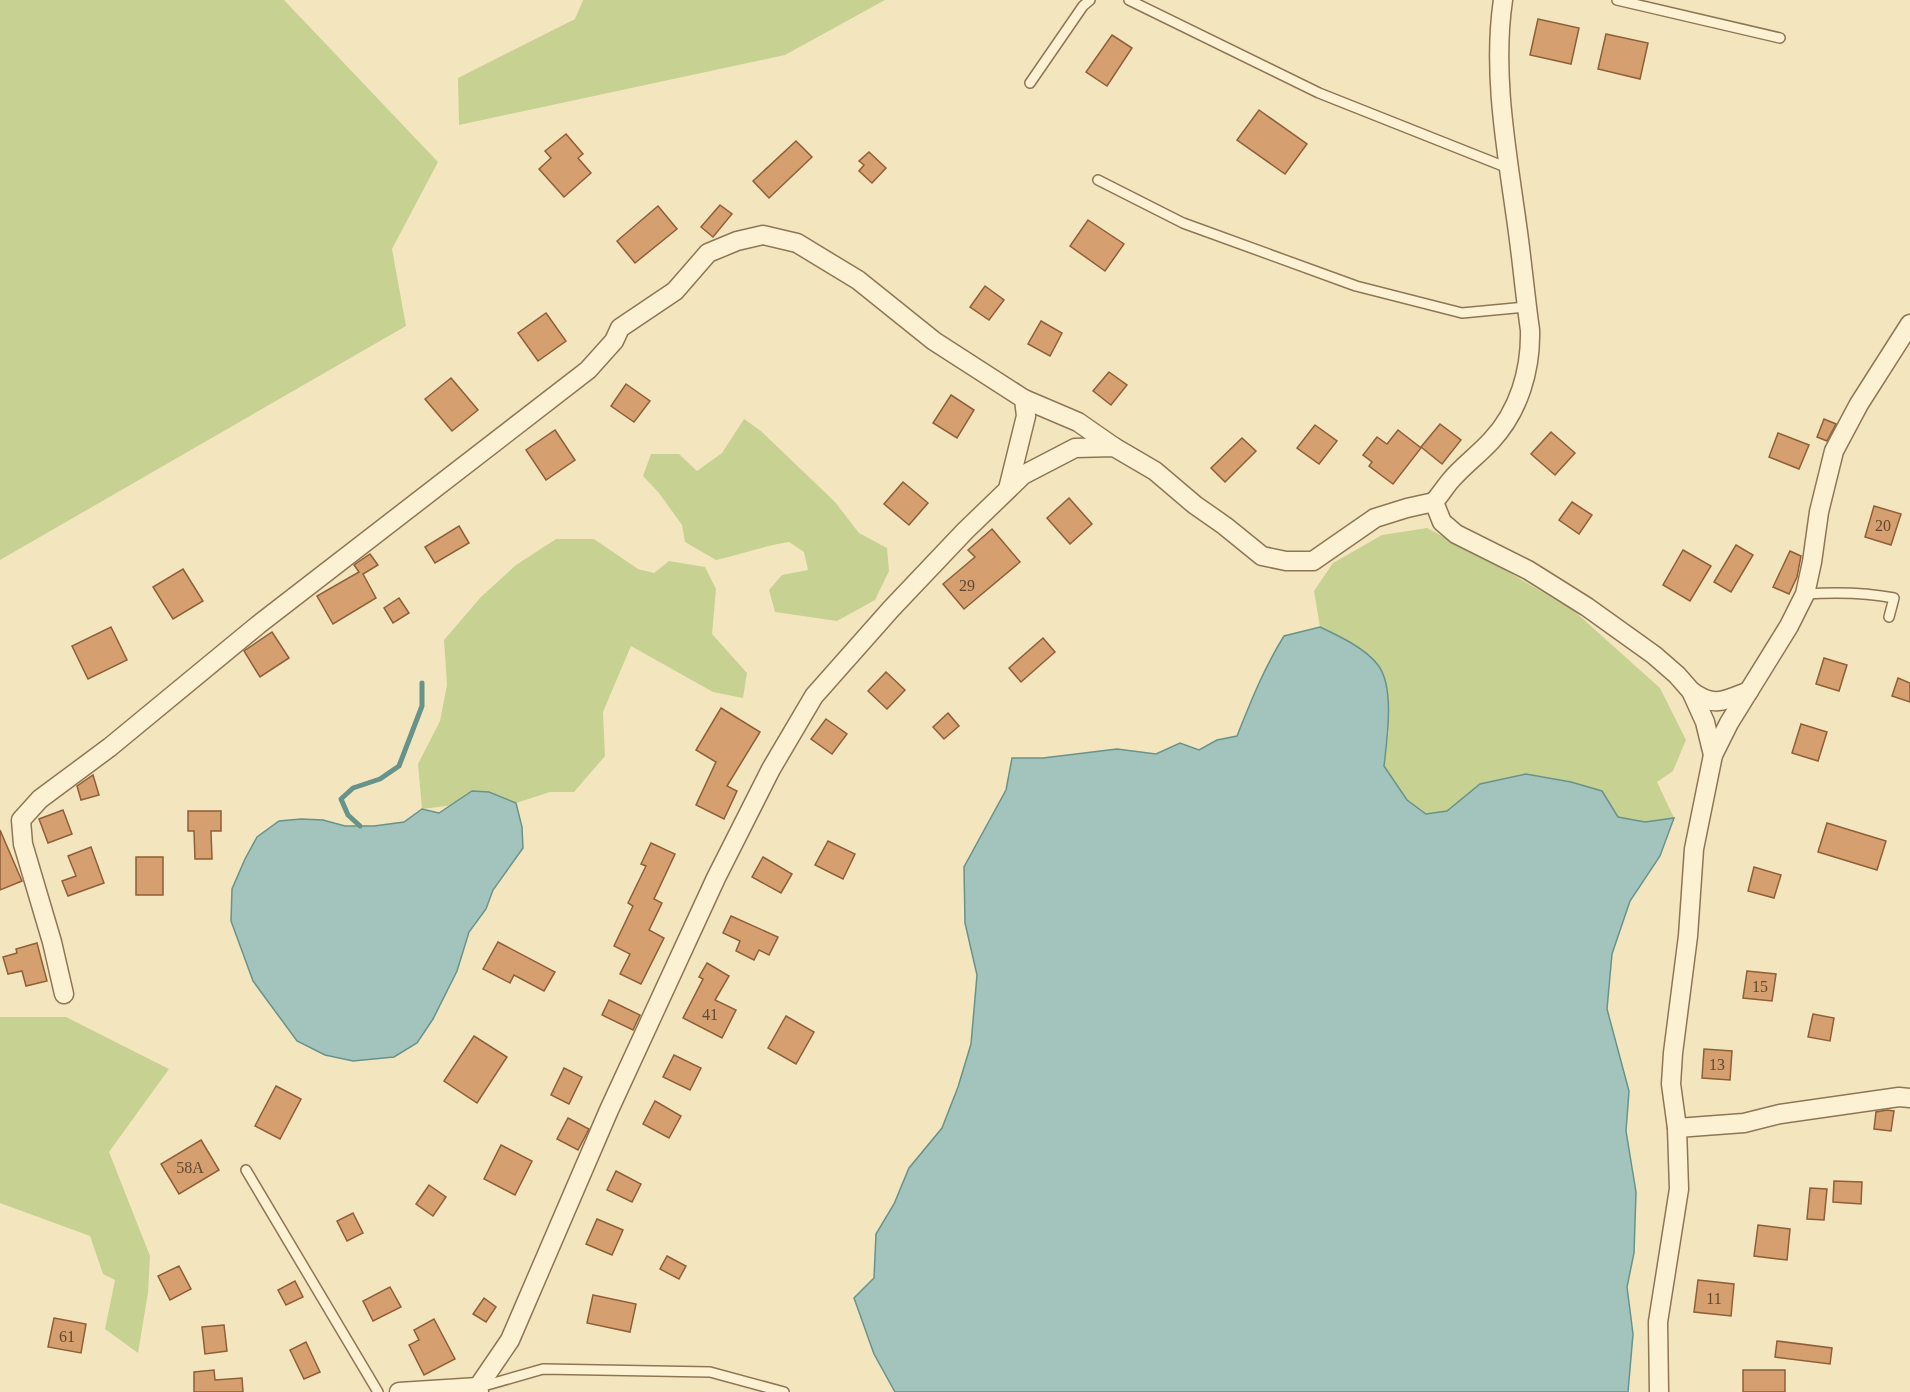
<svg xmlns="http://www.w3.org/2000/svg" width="1910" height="1392" font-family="Georgia,serif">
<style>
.green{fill:#c7d292}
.water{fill:#a3c4bc;stroke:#68938a;stroke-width:1.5}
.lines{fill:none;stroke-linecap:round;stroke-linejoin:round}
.stream{stroke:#68938a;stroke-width:5}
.building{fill:#d59f70;stroke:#8f5f38;stroke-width:1.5}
.service-casing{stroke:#8e7655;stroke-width:12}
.minor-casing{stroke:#8e7655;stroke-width:21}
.service{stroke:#fcf2d3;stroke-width:9}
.minor{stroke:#fcf2d3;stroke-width:18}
.labels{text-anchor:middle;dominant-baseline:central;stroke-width:5;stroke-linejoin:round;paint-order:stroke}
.number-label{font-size:16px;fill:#624930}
</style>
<rect width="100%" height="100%" fill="#f3e6bf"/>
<g class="green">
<polygon points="0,0 284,0 438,162 392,249 406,326 0,560"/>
<polygon points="583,0 885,0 785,55 459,125 458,78 575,19"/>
<path d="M 744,419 L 761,431 L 835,502 L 859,533 L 887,548 L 889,571 L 875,600 L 837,621 L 775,612 L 769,590 L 782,575 L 808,570 L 804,552 L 789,542 C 763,546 741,554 716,560 L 685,542 L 682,525 L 659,493 L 643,476 L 651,454 L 679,454 L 697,471 L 722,453 Z"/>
<polygon points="1427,528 1498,566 1573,610 1660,688 1686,740 1673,771 1657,782 1674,818 1645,822 1618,817 1602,791 1571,782 1526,774 1480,784 1447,811 1426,814 1407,800 1384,766 1389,730 1352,643 1320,627 1314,591 1333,563 1382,535"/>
<polygon points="556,539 594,539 638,569 654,573 669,561 705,567 716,589 712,634 747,673 743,698 713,692 631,646 603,712 605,756 574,792 550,792 516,803 489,792 472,791 454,805 422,809 418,764 440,721 447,685 444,640 481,597 516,565"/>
<polygon points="0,1017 66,1017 169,1069 109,1152 150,1256 148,1293 138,1353 105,1329 115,1280 103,1274 90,1236 0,1203"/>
</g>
<g class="water">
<path d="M 1320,627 C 1339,636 1365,648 1378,665 C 1395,687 1387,740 1384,766 L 1407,800 L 1426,814 L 1447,811 L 1480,784 L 1526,774 L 1571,782 L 1602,791 L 1618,817 L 1645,822 L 1674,818 L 1660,856 L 1630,901 L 1612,954 L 1607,1009 L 1629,1091 L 1626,1131 L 1636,1192 L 1634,1253 L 1627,1287 L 1633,1334 L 1628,1392 L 895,1392 L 874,1354 L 854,1298 L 874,1278 L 876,1234 L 894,1204 L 909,1168 L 942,1128 L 958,1087 L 971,1044 L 977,975 L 965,923 L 964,867 L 1006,790 L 1012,758 L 1043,758 L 1117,749 L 1156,754 L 1180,743 L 1199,750 L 1217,740 L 1237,736 C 1251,701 1264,668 1284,636 Z"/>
<polygon points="472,791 489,792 516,803 522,827 523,848 493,890 486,909 469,932 457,971 433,1019 417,1043 394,1057 353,1061 325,1055 297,1041 253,981 231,921 232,889 245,859 257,837 279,821 301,819 323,820 345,826 374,826 404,822 422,809 439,813"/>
</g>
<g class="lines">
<polyline class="stream" points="360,826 348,815 341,799 353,788 380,779 399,766 422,706 422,683"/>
</g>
<g class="building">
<polygon points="1538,19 1579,28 1571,64 1530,55"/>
<polygon points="1606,34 1648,43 1640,79 1598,69"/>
<polygon points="1112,35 1132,48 1107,86 1086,72"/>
<polygon points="1259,110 1307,144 1285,174 1237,140"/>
<polygon points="566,134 583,154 578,158 591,173 564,197 539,169 551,158 545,151"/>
<polygon points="796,141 812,157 769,198 753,181"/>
<polygon points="869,152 886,168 872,183 859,171 864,165 859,161"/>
<polygon points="720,205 732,214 713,237 701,227"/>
<polygon points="658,206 677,229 635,263 617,241"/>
<polygon points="1088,220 1124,244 1105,271 1070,246"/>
<polygon points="985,286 1004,300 989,320 970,307"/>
<polygon points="546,313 566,341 538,361 518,333"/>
<polygon points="1041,321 1062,333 1050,356 1028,344"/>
<polygon points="1109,372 1127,385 1111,405 1093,391"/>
<polygon points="451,378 478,410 452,431 425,399"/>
<polygon points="626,384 650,401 634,422 611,406"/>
<polygon points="951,395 974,410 957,438 933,423"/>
<polygon points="1824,419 1836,424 1827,441 1817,437"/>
<polygon points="1440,424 1461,440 1442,464 1421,447"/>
<polygon points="1315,425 1337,441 1319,464 1297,448"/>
<polygon points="555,430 575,460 546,480 526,450"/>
<polygon points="1398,430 1421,448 1393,484 1369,466 1372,462 1363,455 1377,437 1387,444"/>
<polygon points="1551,432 1575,453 1555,475 1531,454"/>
<polygon points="1778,433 1809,445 1799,469 1769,457"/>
<polygon points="1242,438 1256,451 1225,482 1211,468"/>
<polygon points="903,482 928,503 909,525 884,504"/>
<polygon points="1069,498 1092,524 1070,544 1047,518"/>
<polygon points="1572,502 1592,515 1579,534 1559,520"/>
<polygon points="1874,506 1901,514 1891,545 1865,537"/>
<polygon points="459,526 469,543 435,563 425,547"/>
<polygon points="992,529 1020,562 964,609 943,584 975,557 968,550"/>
<polygon points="1736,545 1753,555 1731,592 1714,582"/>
<polygon points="1683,550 1711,566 1690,601 1663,585"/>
<polygon points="1790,551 1801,556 1797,577 1789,594 1773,587"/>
<polygon points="370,554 378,565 363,574 376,598 333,624 317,596 359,572 354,565"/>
<polygon points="183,569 203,601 173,619 153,587"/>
<polygon points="399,598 409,613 393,623 384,608"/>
<polygon points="111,627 127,660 88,679 72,646"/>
<polygon points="272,632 289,658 260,677 244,651"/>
<polygon points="1043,638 1055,652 1021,682 1009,668"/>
<polygon points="1824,658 1847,665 1839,691 1816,684"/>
<polygon points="886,672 905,690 887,709 868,691"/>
<polygon points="1898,678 1910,683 1910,702 1892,696"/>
<polygon points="721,708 760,732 727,786 737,791 724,819 696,805 716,762 696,750"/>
<polygon points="948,713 959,726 944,739 933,727"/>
<polygon points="826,719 847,734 832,754 811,739"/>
<polygon points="1801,724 1827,732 1818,761 1792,753"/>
<polygon points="93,775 99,795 81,800 77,786"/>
<polygon points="63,810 72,834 48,843 39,819"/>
<polygon points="188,811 221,811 221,831 211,831 212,859 195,859 194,831 188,831"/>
<polygon points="1827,823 1886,841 1877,870 1818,852"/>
<polygon points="0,830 22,881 0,890"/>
<polygon points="828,841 855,854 843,879 815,865"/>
<polygon points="651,843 675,854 654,899 662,903 649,930 664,938 641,984 620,974 630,954 614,946 633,906 628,903 646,866 641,864"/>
<polygon points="91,847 104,883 68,896 62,881 76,876 68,856"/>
<rect x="136" y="857" width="27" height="38"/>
<polygon points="763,857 792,874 781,893 752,877"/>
<polygon points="1754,867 1781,875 1774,898 1748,891"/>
<polygon points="731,916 778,937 769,955 759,950 754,960 736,951 740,941 723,933"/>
<polygon points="498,942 555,972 544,991 514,975 510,983 483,969"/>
<polygon points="37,943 47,981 26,986 22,971 8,974 3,957 17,953 16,949"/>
<polygon points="707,963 729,976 715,1000 736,1010 722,1038 683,1018 703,979 699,977"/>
<polygon points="1747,971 1776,974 1772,1001 1743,998"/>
<polygon points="609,1000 640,1015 633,1030 602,1015"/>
<polygon points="1813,1014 1834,1018 1830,1041 1808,1037"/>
<polygon points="786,1016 814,1032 796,1064 768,1048"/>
<polygon points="474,1036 507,1057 477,1103 444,1081"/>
<polygon points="1704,1049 1732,1051 1730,1080 1702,1078"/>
<polygon points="674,1055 701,1068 690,1090 663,1077"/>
<polygon points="564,1068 582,1077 569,1104 551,1095"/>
<polygon points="276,1086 301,1099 280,1139 255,1126"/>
<polygon points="655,1101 681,1116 669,1138 643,1124"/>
<polygon points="1887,1110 1894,1111 1891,1131 1874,1129 1876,1112"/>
<polygon points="568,1118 589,1129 578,1150 557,1139"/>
<polygon points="201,1140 219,1170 179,1194 161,1164"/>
<polygon points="501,1145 532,1161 515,1195 484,1179"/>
<polygon points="616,1171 641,1184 632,1202 607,1190"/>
<polygon points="1834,1181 1862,1182 1861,1204 1833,1202"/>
<polygon points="429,1185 446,1197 433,1216 416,1204"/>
<polygon points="1810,1188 1827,1189 1824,1220 1807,1219"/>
<polygon points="353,1213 363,1233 347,1241 337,1221"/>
<polygon points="597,1219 623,1230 612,1255 586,1244"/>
<polygon points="1758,1225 1790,1229 1787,1260 1754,1256"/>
<polygon points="667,1256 686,1266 679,1279 660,1269"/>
<polygon points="179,1266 191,1289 170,1300 158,1276"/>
<polygon points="1698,1280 1734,1284 1731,1316 1694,1312"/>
<polygon points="295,1281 303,1297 286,1305 278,1290"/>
<polygon points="390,1287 401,1307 373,1321 363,1301"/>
<polygon points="593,1295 636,1304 630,1332 587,1323"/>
<polygon points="484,1298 496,1307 486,1322 473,1314"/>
<polygon points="54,1318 86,1324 81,1353 48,1347"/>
<polygon points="434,1319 455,1359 424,1375 409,1345 419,1340 414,1330"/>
<polygon points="224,1325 227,1351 205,1354 202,1327"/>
<polygon points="1777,1341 1832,1348 1830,1364 1775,1357"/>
<polygon points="306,1342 320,1372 304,1379 290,1350"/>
<polygon points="214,1370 215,1380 242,1378 243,1392 194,1392 194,1372"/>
<rect x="1743" y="1370" width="42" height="22"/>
</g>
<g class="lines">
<g class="service-casing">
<g id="service">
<polyline points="1129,0 1319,93 1508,168"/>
<polyline points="1617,0 1780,38"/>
<polyline points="1030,83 1083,6 1090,0"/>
<polyline points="1098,180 1183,223 1356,286 1462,313 1526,307"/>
<path d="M 1805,594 C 1835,592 1864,592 1894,598 L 1889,617"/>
<polyline points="246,1170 378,1392"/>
<polyline points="480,1387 543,1369 710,1372 784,1392"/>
</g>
</g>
<g class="minor-casing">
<g id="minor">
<path d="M 1503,0 C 1492,74 1507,152 1517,225 C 1522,260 1525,295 1530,330 C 1531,370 1519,411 1491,441 C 1478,455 1463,466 1451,480 C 1445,487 1440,495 1434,502 L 1442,522 L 1456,534 L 1528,570 L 1587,607 L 1654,655 L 1677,675 L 1691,691 L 1705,722 L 1713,755 L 1694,849 L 1688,936 L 1673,1053 L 1671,1084 L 1677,1128 L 1679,1189 L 1658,1322 L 1659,1392"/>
<polyline points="1024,399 1078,422 1114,447"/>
<path d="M 1691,691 C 1714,708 1724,701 1749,691"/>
<polyline points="1713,755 1729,723 1789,626 1805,594 1812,562 1819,512 1834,451 1859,404 1910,324"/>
<polyline points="64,994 52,942 23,844 21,820 40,799 110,747 258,625 588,370 614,341 620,328 675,291 708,253 737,241 763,235 797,243 858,280 934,341 1024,399 1026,416 1008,489"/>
<polyline points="1677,1128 1744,1123 1780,1114 1899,1097 1910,1098"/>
<polyline points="399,1392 478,1387"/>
<polyline points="479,1392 478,1387 510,1340 609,1110 716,878 771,769 814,696 891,609 965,531 1023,475 1075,448 1114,447 1155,471 1195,505 1225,526 1262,556 1286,561 1313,561 1375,518 1407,508 1434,502"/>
</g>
</g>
<use href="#service" class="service"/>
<use href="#minor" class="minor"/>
</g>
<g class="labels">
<g class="number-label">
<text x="1883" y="525">20</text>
<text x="967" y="585">29</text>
<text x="1760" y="986">15</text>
<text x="710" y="1014">41</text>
<text x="1717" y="1064">13</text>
<text x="190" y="1167">58А</text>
<text x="1714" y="1298">11</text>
<text x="67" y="1336">61</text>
</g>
</g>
</svg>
